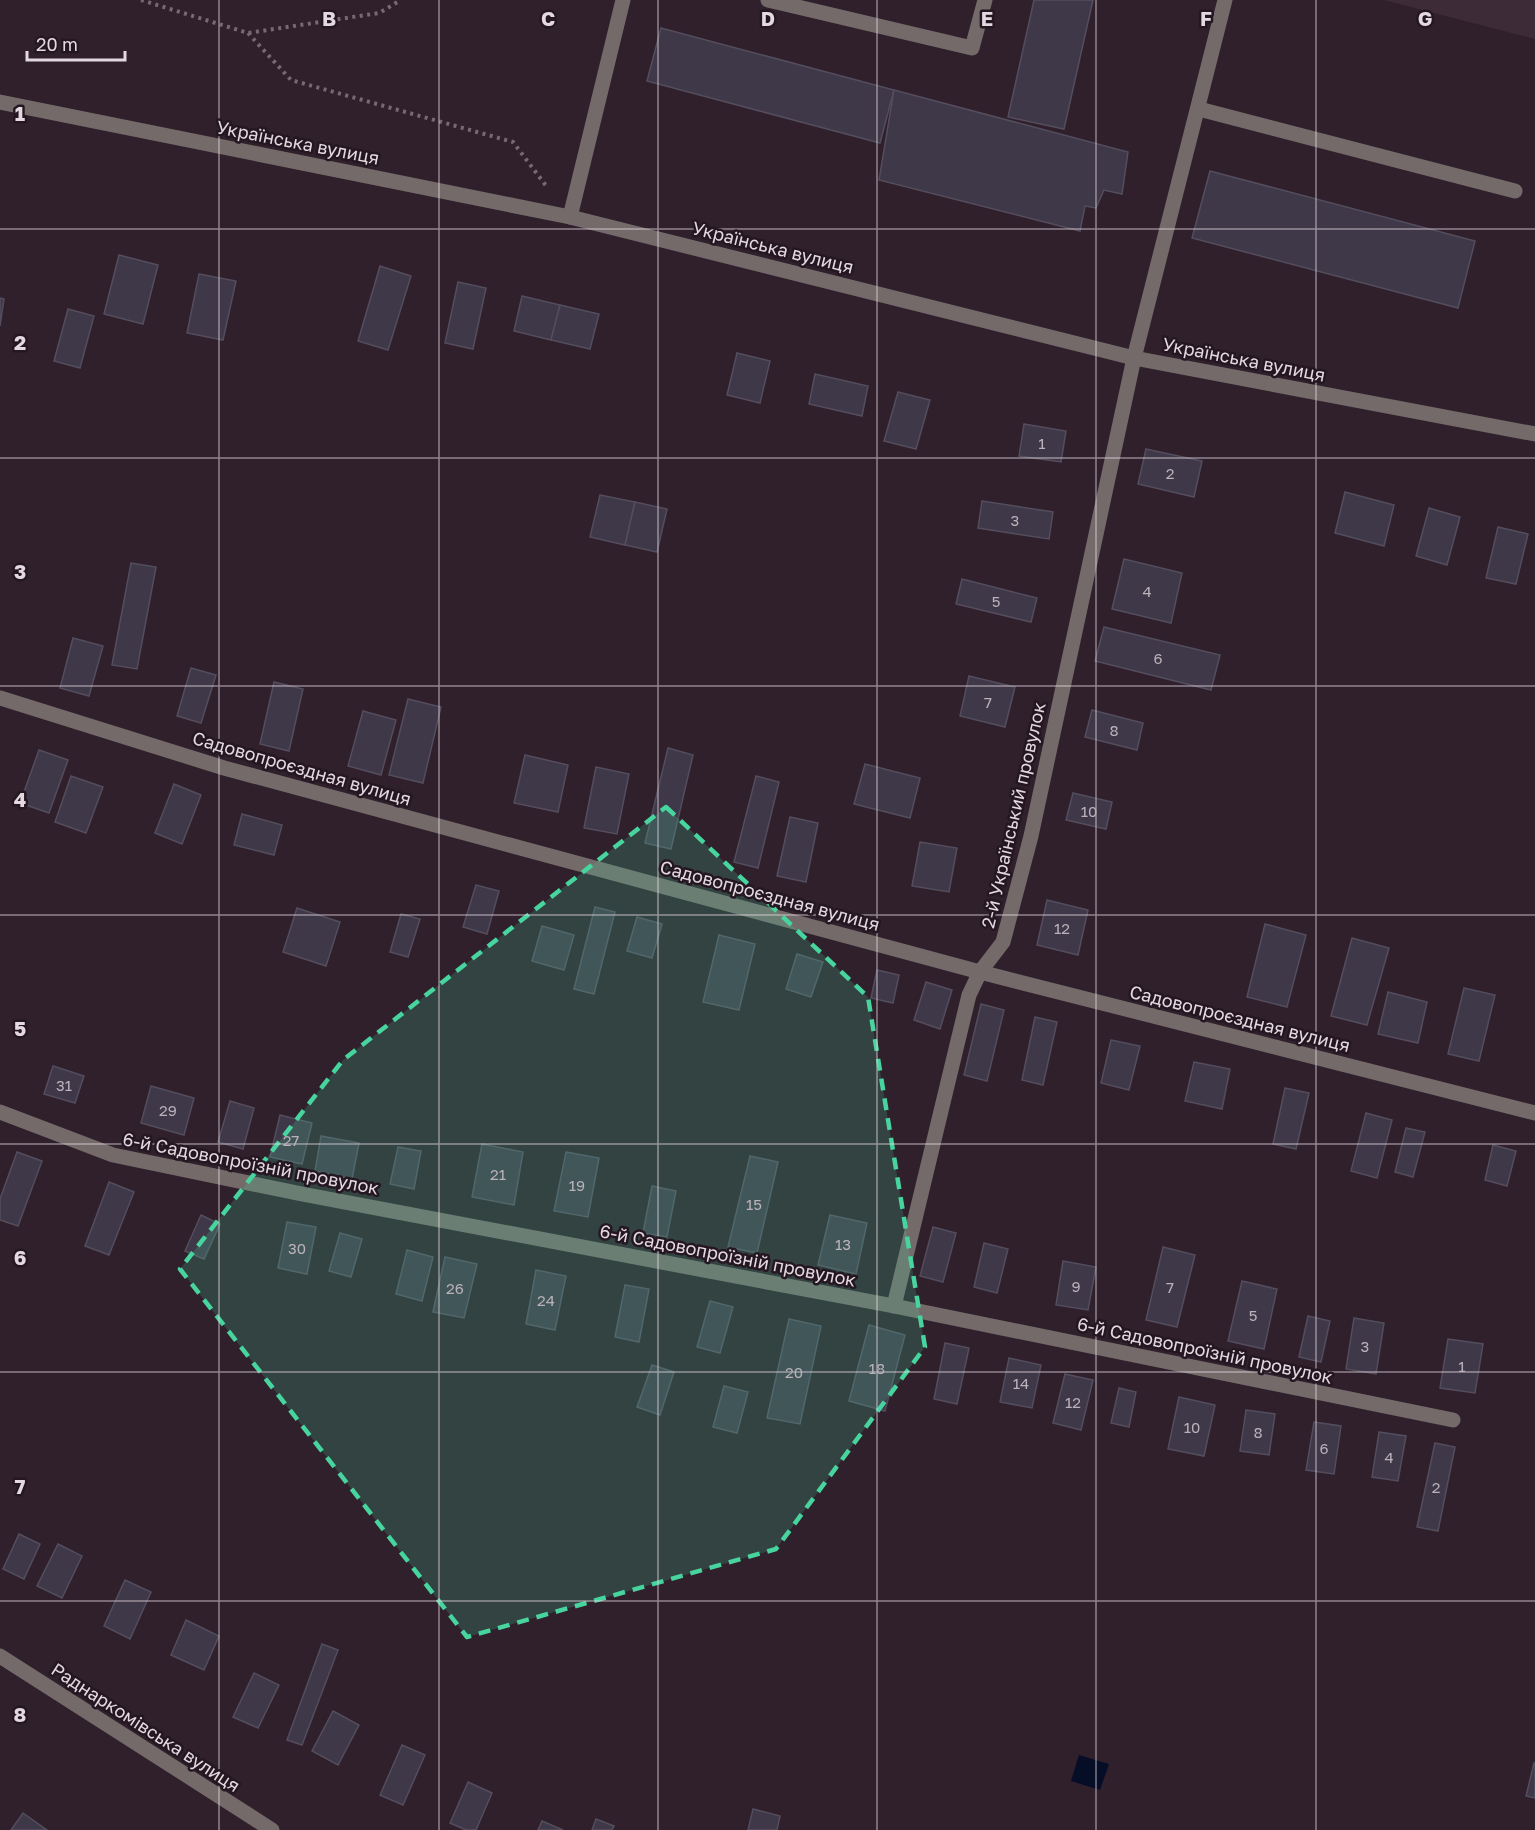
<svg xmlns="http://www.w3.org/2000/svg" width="1535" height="1830" font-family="'Golos Text',sans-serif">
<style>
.built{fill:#3e2b38}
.water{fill:#060d27}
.building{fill:#3f3848;stroke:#544d5e;stroke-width:1.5}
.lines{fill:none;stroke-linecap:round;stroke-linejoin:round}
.path{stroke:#776973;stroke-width:4;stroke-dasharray:3 4.5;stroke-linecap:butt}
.minor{stroke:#746a6a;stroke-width:15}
.marked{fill:#47d49e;fill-opacity:0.2;stroke:#47d49e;stroke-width:4.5;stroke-dasharray:12 8;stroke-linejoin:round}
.grid{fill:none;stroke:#e4d9e0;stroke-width:1.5;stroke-opacity:0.55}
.labels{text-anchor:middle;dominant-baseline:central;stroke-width:5;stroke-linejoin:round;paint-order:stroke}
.number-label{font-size:15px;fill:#bbb1ba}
.street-label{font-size:18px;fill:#e4d9e0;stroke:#251721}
.grid-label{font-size:20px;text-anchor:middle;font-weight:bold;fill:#e4d9e0;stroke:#251721;stroke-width:5;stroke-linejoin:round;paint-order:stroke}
</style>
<rect width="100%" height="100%" fill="#2f202b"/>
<polygon class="built" points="1384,0 1535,0 1535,39"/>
<polygon class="water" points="1079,1755 1109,1764 1100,1790 1071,1781"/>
<g class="building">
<polygon points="1034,0 1093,0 1064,129 1008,117"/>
<polygon points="661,28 894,90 880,143 647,81"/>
<polygon points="894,90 1128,152 1122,194 1104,190 1096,208 1085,206 1080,231 879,180"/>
<polygon points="1210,171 1475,241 1458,308 1192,238"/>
<polygon points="119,255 158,265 143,324 104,314"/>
<polygon points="380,266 411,276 388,350 358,341"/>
<polygon points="199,274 236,281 223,340 187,333"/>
<polygon points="458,282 486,288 473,349 445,343"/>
<polygon points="522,296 560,305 551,340 514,331"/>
<polygon points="0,298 4,299 0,326"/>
<polygon points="560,305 599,314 590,349 551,340"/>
<polygon points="68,309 94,316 80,368 54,361"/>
<polygon points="737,353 770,361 760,403 727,395"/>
<polygon points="815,374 868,386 862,416 809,404"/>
<polygon points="898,392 930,400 916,449 884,441"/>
<polygon points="1024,424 1066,431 1061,462 1019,456"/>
<polygon points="1146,449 1202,461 1194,497 1138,484"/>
<polygon points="1345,492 1394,505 1384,546 1335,533"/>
<polygon points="600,495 635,502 625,545 590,537"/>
<polygon points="982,501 1053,512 1049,539 978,528"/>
<polygon points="635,502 667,509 657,552 625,545"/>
<polygon points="1429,508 1460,517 1447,565 1416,556"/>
<polygon points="1498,527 1528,534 1516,584 1486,578"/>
<polygon points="1124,559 1182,573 1171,623 1112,609"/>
<polygon points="131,563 156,567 137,669 112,665"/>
<polygon points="962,579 1037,598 1031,622 956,604"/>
<polygon points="1104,627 1220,655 1211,690 1095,661"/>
<polygon points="73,638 103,646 89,696 60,688"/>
<polygon points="191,668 216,675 201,723 177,716"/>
<polygon points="969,676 1015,687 1005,727 960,716"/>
<polygon points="274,682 303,689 289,751 260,744"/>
<polygon points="408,699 441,707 423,783 389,775"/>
<polygon points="1092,710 1143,723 1137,750 1085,737"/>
<polygon points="363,711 396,720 381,775 348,766"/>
<polygon points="668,748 693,755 671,849 645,843"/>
<polygon points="39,750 68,760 49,813 20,803"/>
<polygon points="525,755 568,765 558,812 514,803"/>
<polygon points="865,764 920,778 910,818 854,804"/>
<polygon points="596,767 629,774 617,834 584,828"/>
<polygon points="71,776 103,787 86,833 55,822"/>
<polygon points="756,776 779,782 758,868 734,862"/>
<polygon points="174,784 201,795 182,844 155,833"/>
<polygon points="1073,793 1112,802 1106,829 1066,820"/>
<polygon points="242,814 282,825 274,855 234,845"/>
<polygon points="790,817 818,823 806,882 777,876"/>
<polygon points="920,842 957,848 949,892 912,886"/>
<polygon points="476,885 499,891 487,934 463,927"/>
<polygon points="1047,900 1088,910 1078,955 1037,945"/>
<polygon points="595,907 615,912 594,994 574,989"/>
<polygon points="297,908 340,922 326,966 283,952"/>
<polygon points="401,914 420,919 408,957 390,952"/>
<polygon points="637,917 662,924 652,958 627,951"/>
<polygon points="1265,924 1306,935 1287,1007 1247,997"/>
<polygon points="542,926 574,935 564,970 532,961"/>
<polygon points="719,935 755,944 739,1010 703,1002"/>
<polygon points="1352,938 1389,948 1367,1025 1331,1016"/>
<polygon points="797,954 823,962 811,997 786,989"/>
<polygon points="877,970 899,975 893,1003 871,998"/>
<polygon points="926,982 952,990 940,1029 914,1020"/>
<polygon points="1464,988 1495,995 1479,1061 1448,1054"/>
<polygon points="1388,992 1427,1002 1418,1043 1378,1034"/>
<polygon points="981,1004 1004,1010 987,1081 964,1075"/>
<polygon points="1035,1017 1057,1022 1043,1085 1022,1080"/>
<polygon points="1111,1040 1140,1046 1129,1090 1101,1083"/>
<polygon points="1194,1062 1230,1069 1222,1109 1185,1101"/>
<polygon points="53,1066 84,1076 75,1103 44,1094"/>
<polygon points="151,1086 194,1098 184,1135 141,1123"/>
<polygon points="1285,1088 1309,1093 1296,1149 1273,1144"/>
<polygon points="230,1101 254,1108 243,1149 218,1142"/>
<polygon points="1366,1113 1392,1120 1377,1178 1351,1171"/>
<polygon points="280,1115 312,1123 302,1164 270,1157"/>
<polygon points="1406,1128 1425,1132 1413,1177 1395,1172"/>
<polygon points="321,1136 359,1143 352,1179 315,1171"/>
<polygon points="482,1144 523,1152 514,1205 472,1197"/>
<polygon points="1493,1145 1516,1151 1507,1186 1485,1180"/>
<polygon points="398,1147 421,1151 414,1189 390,1184"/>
<polygon points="17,1152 42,1161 18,1226 0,1220 0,1199"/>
<polygon points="566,1152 599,1158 588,1217 554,1211"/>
<polygon points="750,1156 778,1162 757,1253 728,1247"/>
<polygon points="109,1182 134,1192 109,1255 85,1246"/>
<polygon points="652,1186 676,1191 667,1237 643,1233"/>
<polygon points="201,1215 220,1224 204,1259 185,1251"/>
<polygon points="830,1215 867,1223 856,1274 818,1265"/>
<polygon points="287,1222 316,1227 307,1274 278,1268"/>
<polygon points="933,1227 956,1233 943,1282 920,1276"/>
<polygon points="340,1233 362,1239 351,1277 329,1271"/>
<polygon points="984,1243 1008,1249 997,1293 974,1287"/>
<polygon points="1163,1247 1195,1255 1177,1327 1146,1320"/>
<polygon points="407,1250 433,1257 422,1301 396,1294"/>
<polygon points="445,1257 477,1264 464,1318 433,1312"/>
<polygon points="1063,1261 1096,1267 1088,1310 1056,1305"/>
<polygon points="536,1270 566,1276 555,1330 526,1324"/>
<polygon points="1242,1281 1277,1289 1264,1349 1228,1341"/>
<polygon points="625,1285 649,1289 639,1342 615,1337"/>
<polygon points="710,1301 733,1307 720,1353 697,1347"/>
<polygon points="1308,1316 1330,1321 1321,1362 1299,1357"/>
<polygon points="1354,1318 1384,1323 1376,1374 1346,1369"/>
<polygon points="789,1319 821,1326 800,1424 767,1418"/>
<polygon points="869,1325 905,1335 885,1411 849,1401"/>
<polygon points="1448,1339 1483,1344 1475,1393 1440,1388"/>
<polygon points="945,1343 969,1348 957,1404 934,1399"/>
<polygon points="1009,1358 1041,1365 1032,1408 1000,1402"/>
<polygon points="652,1365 674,1372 660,1415 637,1407"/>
<polygon points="1065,1374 1093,1380 1081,1430 1053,1423"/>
<polygon points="724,1386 748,1392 737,1433 713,1427"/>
<polygon points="1119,1388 1136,1392 1129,1427 1111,1423"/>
<polygon points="1179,1397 1215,1405 1204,1456 1168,1449"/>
<polygon points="1246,1410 1275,1414 1269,1455 1240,1451"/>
<polygon points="1314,1422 1341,1426 1334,1474 1306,1470"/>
<polygon points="1379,1432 1406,1436 1398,1481 1372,1477"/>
<polygon points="1435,1443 1455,1447 1438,1531 1417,1527"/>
<polygon points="19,1534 40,1544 24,1579 3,1569"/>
<polygon points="58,1544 82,1556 62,1598 37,1586"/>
<polygon points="125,1580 151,1592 130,1639 104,1626"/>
<polygon points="186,1620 219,1636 204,1670 171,1655"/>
<polygon points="322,1644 338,1650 302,1745 287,1740"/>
<polygon points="254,1673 279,1685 258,1728 233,1717"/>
<polygon points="333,1711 359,1725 338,1765 312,1751"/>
<polygon points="402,1745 425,1755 403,1805 380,1795"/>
<polygon points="1534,1763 1535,1763 1535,1798 1526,1796"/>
<polygon points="468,1782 492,1793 476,1830 466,1830 450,1823"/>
<polygon points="753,1809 780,1816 777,1830 748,1830"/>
<polygon points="23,1813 47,1830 11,1830"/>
<polygon points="596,1819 614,1826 612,1830 592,1830"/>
<polygon points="542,1821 563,1830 538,1830"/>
</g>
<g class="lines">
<g class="path">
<polyline points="141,0 248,33 379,13 401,0"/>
<polyline points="248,33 291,80 513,142 547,187"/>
</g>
<g class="minor">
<polyline points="768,0 972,48 985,0"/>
<polyline points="0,102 570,217 1134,358 1535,434"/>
<polyline points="1199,109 1515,191"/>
<polyline points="570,217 623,0"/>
<polyline points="0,698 224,768 980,972 1535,1113"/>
<polyline points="0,1112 113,1155 302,1194 894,1306 1453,1420"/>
<polyline points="894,1306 969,995 980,972 1003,942 1031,836 1134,358 1225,0"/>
<polyline points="0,1656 272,1830"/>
</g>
</g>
<path class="marked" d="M 666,807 L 868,997 L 925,1347 L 776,1549 L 467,1637 L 180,1269 L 343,1060 Z"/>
<path class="grid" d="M 219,0 L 219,1830M 439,0 L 439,1830M 658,0 L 658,1830M 877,0 L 877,1830M 1096,0 L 1096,1830M 1316,0 L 1316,1830M 0,229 L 1535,229M 0,458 L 1535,458M 0,686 L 1535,686M 0,915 L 1535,915M 0,1144 L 1535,1144M 0,1372 L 1535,1372M 0,1601 L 1535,1601"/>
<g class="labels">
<g class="number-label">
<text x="1042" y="443">1</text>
<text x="1170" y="473">2</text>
<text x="1015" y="520">3</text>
<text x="1147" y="591">4</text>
<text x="996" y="601">5</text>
<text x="1158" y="658">6</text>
<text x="988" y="702">7</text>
<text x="1114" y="730">8</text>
<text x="1089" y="811">10</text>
<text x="1062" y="928">12</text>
<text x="64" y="1085">31</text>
<text x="168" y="1110">29</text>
<text x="291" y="1140">27</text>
<text x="498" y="1174">21</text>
<text x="577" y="1185">19</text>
<text x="754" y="1204">15</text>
<text x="843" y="1244">13</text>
<text x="297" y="1248">30</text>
<text x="1076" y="1286">9</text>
<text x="1170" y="1287">7</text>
<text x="455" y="1288">26</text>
<text x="546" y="1300">24</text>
<text x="1253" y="1315">5</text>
<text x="1365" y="1346">3</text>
<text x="1462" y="1366">1</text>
<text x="877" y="1368">18</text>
<text x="794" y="1372">20</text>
<text x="1021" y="1383">14</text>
<text x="1073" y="1402">12</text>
<text x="1192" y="1427">10</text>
<text x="1258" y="1432">8</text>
<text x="1324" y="1448">6</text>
<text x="1389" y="1457">4</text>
<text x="1436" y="1487">2</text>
</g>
<g class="street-label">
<text transform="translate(298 142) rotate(11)">Українська вулиця</text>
<text transform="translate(773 247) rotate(14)">Українська вулиця</text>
<text transform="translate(1244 359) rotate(11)">Українська вулиця</text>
<text transform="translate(302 768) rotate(16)">Садовопроєздная вулиця</text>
<text transform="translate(1013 815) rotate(-77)">2-й Український провулок</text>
<text transform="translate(770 895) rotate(15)">Садовопроєздная вулиця</text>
<text transform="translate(1240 1018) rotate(14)">Садовопроєздная вулиця</text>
<text transform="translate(251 1163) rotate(11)">6-й Садовопроїзній провулок</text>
<text transform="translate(728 1255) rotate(11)">6-й Садовопроїзній провулок</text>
<text transform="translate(1205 1350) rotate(12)">6-й Садовопроїзній провулок</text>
<text transform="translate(146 1727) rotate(33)">Раднаркомівська вулиця</text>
</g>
</g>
<g class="grid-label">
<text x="329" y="26">B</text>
<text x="548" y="26">C</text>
<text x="768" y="26">D</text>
<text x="987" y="26">E</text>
<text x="1206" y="26">F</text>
<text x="1425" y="26">G</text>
<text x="20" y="121">1</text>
<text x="20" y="350">2</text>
<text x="20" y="579">3</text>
<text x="20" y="807">4</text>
<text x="20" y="1036">5</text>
<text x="20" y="1265">6</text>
<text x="20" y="1494">7</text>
<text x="20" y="1722">8</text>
</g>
<path d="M27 51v9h98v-9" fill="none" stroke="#e4d9e0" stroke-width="3"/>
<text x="36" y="51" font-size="18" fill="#e4d9e0" stroke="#251721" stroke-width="4.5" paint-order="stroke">20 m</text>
</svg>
